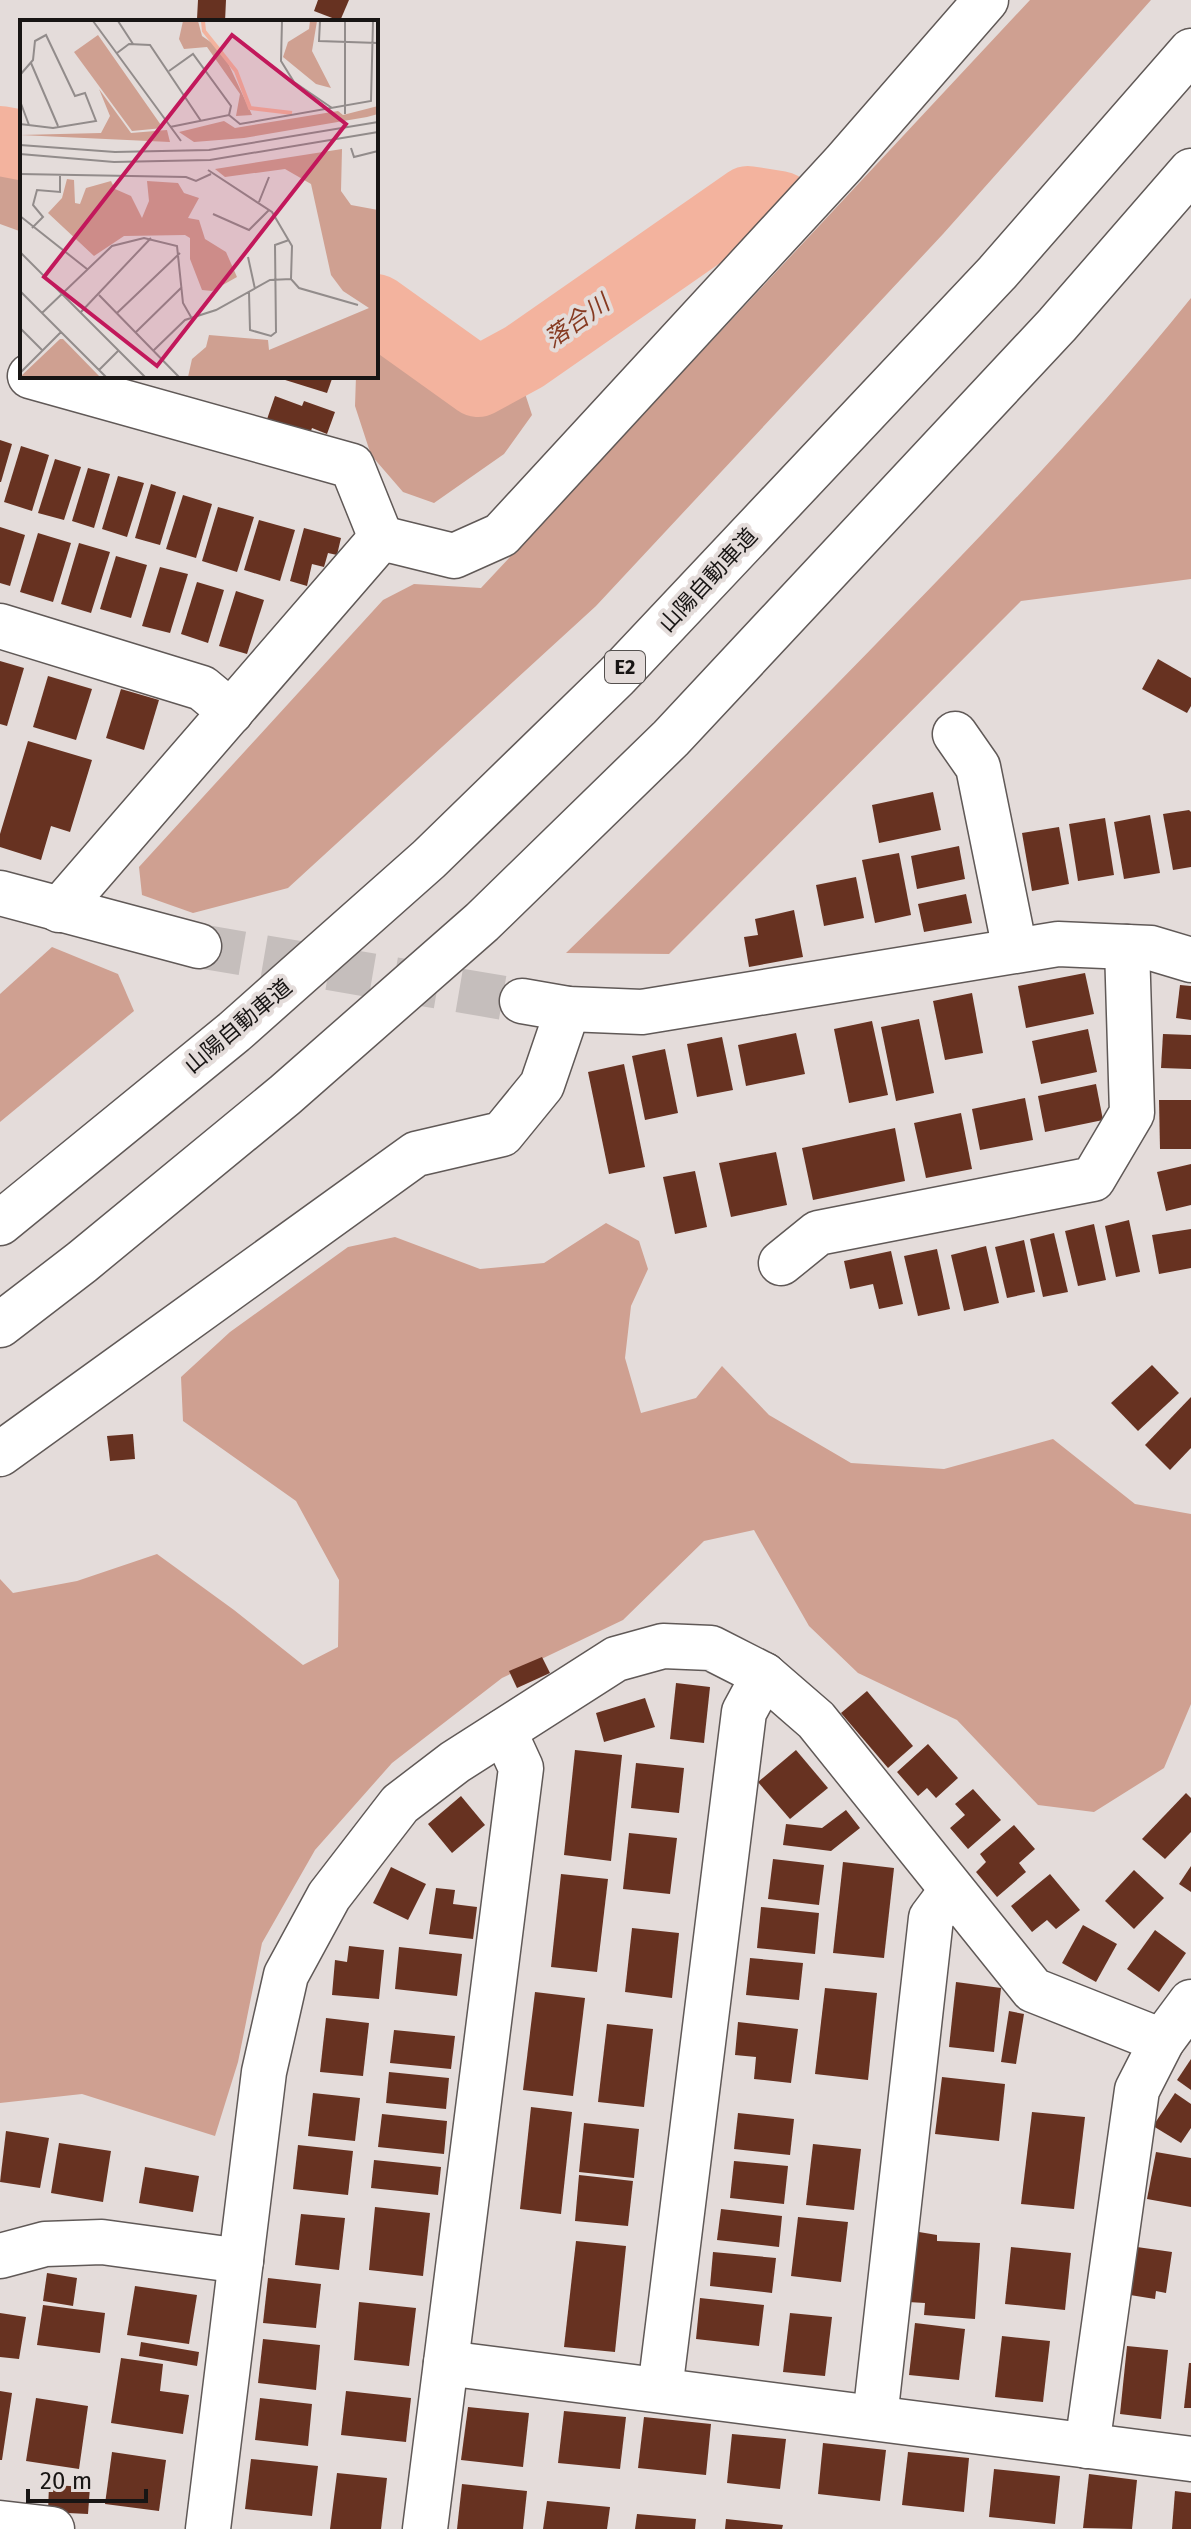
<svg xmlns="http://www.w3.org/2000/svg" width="1191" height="2529" font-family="'Fira Sans','Noto Sans JP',sans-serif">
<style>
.green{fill:#cfa091}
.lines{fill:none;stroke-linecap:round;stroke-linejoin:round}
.river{stroke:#f3b39e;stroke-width:70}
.building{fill:#673221}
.minor-tunnel{stroke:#c5bebc;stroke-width:44;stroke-dasharray:44 22;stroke-linecap:butt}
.minor-casing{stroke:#605957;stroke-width:47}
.highway-casing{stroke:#605957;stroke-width:47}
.minor{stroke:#fff;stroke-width:44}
.highway{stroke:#fff;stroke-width:44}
.labels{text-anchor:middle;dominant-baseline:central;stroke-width:8;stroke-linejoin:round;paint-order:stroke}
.shield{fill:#e4dcda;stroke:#55514f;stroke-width:2}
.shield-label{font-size:20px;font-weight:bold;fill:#181514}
.street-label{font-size:22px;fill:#181514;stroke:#e4dcda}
.water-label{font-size:24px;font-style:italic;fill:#863a21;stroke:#e4dcda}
.inset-river{fill:none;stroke:#f3b39e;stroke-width:4}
.inset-road{fill:none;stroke:#928c8b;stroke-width:2}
.view{fill:#c2185b;fill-opacity:0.15;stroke:#c2185b;stroke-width:4}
.inset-edge{fill:none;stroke:#181514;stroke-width:4}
</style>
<rect width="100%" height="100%" fill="#e4dcda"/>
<g class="green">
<polygon points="1030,0 1151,0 943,234 596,606 288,888 193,913 142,895 139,867 383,600 414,584 481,588"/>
<polygon points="0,145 22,153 22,232 0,224"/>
<path d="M 1191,298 L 1191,579 L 1021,601 L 669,954 L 566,953 C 681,841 794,729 905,614 C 1004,512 1102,409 1191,298 Z"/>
<polygon points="376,325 425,359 468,393 520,378 532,415 504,454 434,503 403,492 371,455 355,406 356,376 376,376"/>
<polygon points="52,947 118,974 134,1011 0,1122 0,994"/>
<polygon points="606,1223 639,1241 648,1269 631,1306 625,1358 641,1413 696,1398 722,1366 769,1415 851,1463 944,1469 1053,1439 1135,1504 1191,1514 1191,1704 1164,1768 1094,1812 1038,1805 957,1720 858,1673 809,1626 754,1530 704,1541 623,1620 502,1678 392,1763 315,1850 262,1943 238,2062 215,2136 82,2094 0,2103 0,1579 13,1593 77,1581 157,1554 234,1610 303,1665 338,1647 339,1580 296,1501 183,1421 181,1377 230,1332 348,1247 395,1237 480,1269 544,1263"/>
</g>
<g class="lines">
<g class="river">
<polyline points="0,141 22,145"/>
<polyline points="376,309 478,382 524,357 748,201 780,206"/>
</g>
</g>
<g class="building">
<polygon points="198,0 226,0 225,22 206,22 206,19 197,19"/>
<polygon points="318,0 349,0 340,21 314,11"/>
<polygon points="283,376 333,376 327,393 282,379"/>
<polygon points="275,396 302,406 304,401 335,412 327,434 312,428 308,440 265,425"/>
<polygon points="0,440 12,444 1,482 0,482"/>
<polygon points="21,446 49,455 32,511 4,502"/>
<polygon points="55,459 81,467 64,520 38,513"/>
<polygon points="88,468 110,474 94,528 72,521"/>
<polygon points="118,476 144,483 127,537 102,529"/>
<polygon points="151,484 176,492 160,545 135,538"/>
<polygon points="183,495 212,504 196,558 166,549"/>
<polygon points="218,507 254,517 237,572 202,561"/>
<polygon points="259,520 295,530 280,581 244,570"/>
<polygon points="0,527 25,535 10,586 0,583"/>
<polygon points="304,528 341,538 337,555 328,553 324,567 312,564 307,586 290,581"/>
<polygon points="38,533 71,543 53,602 20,592"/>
<polygon points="79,543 110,552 91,613 61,604"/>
<polygon points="116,556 147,565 131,618 100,609"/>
<polygon points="160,567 188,574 170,633 142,626"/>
<polygon points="197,582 224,590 208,643 181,634"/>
<polygon points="236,591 264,600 247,654 219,646"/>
<polygon points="1158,659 1191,678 1191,706 1187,713 1142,689"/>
<polygon points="0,661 24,668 7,726 0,724"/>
<polygon points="48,676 92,689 76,740 33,727"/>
<polygon points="121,689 159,700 144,750 106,738"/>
<polygon points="28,741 92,760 70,832 51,826 41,860 0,847 0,834"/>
<polygon points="933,792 941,830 879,843 872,805"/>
<polygon points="1189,810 1191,812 1191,867 1173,870 1163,814"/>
<polygon points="1150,815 1160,873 1124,879 1114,822"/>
<polygon points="1105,818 1114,875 1078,881 1069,824"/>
<polygon points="1059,827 1069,884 1032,891 1022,833"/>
<polygon points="959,846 965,879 917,889 911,856"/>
<polygon points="899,853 911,915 875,923 862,860"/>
<polygon points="856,877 864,918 824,926 816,885"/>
<polygon points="966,894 972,923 924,932 918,904"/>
<polygon points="794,910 803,957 749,967 744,937 758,935 755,919"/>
<polygon points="1085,973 1094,1014 1026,1028 1018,986"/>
<polygon points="1180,985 1191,986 1191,1020 1176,1018"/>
<polygon points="972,993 983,1053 945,1060 933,1001"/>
<polygon points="919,1019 934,1093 896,1101 881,1027"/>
<polygon points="872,1021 888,1095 849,1103 834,1029"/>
<polygon points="1088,1029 1097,1072 1041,1084 1032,1041"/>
<polygon points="796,1033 805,1074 746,1086 738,1045"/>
<polygon points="1163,1034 1191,1035 1191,1069 1161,1068"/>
<polygon points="722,1037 733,1090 697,1097 687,1044"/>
<polygon points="665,1049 678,1113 645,1120 632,1056"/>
<polygon points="624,1064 645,1167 609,1174 588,1072"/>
<polygon points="1096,1084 1103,1120 1045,1132 1038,1096"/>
<polygon points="1025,1098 1033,1140 980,1150 972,1109"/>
<polygon points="1159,1100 1191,1100 1191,1149 1160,1149"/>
<polygon points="961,1113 972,1169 926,1178 914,1123"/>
<polygon points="895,1128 905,1181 813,1200 802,1148"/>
<polygon points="776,1152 787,1205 731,1217 719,1163"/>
<polygon points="1191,1164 1191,1205 1166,1211 1157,1172"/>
<polygon points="695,1171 707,1227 675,1234 663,1177"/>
<polygon points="1129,1220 1140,1272 1116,1277 1105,1226"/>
<polygon points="1094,1224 1106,1280 1078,1286 1065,1231"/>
<polygon points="1191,1229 1191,1268 1159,1274 1152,1235"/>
<polygon points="1054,1233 1068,1292 1043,1297 1030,1239"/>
<polygon points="1024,1240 1035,1292 1007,1298 995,1247"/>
<polygon points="986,1246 999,1303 964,1311 951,1255"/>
<polygon points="937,1249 950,1309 918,1316 904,1256"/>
<polygon points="891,1251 903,1304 879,1309 873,1284 850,1289 844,1261"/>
<polygon points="1152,1365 1179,1393 1138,1431 1111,1403"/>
<polygon points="1191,1397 1191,1448 1170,1470 1145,1445"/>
<polygon points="133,1434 135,1459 110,1461 107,1436"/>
<polygon points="542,1657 550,1673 517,1688 509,1671"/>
<polygon points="676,1683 710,1687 704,1743 670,1739"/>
<polygon points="867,1691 913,1746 888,1768 841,1713"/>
<polygon points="645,1698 655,1727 604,1742 596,1713"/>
<polygon points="928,1744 958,1778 936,1798 927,1788 918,1796 897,1772"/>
<polygon points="575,1750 622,1755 611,1861 564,1855"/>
<polygon points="796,1750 828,1788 790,1819 758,1782"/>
<polygon points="636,1763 684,1768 679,1813 631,1808"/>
<polygon points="973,1789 1001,1820 968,1849 950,1828 965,1815 955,1804"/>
<polygon points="1186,1793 1191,1798 1191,1832 1165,1859 1142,1839"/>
<polygon points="461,1796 485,1825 452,1853 428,1824"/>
<polygon points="846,1810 860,1828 831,1851 783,1845 786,1824 822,1828"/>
<polygon points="1014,1825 1035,1849 1019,1863 1026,1872 997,1897 976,1872 986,1862 980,1854"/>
<polygon points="629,1833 677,1838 670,1894 623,1889"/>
<polygon points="773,1859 824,1865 819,1905 768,1899"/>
<polygon points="843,1862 894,1868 884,1958 833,1953"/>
<polygon points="1191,1866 1191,1892 1179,1884"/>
<polygon points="391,1867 426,1884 408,1920 373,1903"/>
<polygon points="1134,1870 1164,1898 1134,1929 1105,1901"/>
<polygon points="561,1874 608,1879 597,1972 551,1967"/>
<polygon points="1050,1874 1080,1910 1056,1929 1047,1920 1032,1932 1011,1906"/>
<polygon points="436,1888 455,1890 453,1904 477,1907 473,1939 429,1934"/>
<polygon points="761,1907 819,1913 815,1954 757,1948"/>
<polygon points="1083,1925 1117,1944 1096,1982 1062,1963"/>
<polygon points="632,1928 679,1933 672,1998 625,1992"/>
<polygon points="1155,1930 1186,1953 1159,1992 1127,1969"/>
<polygon points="349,1946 384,1950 379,1999 332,1995 335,1960 347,1962"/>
<polygon points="399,1947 462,1954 457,1996 395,1989"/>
<polygon points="750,1958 803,1963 799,2000 746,1995"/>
<polygon points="956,1982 1001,1988 994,2052 949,2047"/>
<polygon points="825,1988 877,1993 868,2080 815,2074"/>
<polygon points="535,1992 585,1998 573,2096 523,2090"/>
<polygon points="1009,2011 1024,2014 1016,2064 1001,2062"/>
<polygon points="326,2018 369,2023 363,2076 320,2072"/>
<polygon points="738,2022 798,2029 791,2083 754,2079 756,2057 735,2055"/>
<polygon points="607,2024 653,2029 644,2107 598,2102"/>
<polygon points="394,2030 455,2036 451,2069 390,2063"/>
<polygon points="1191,2059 1191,2090 1177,2080"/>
<polygon points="389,2072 449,2078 446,2109 386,2103"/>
<polygon points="942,2077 1005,2084 999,2141 935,2134"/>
<polygon points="313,2093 360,2098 355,2141 308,2136"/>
<polygon points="1175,2093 1191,2104 1191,2128 1181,2143 1153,2126"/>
<polygon points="531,2107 572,2112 561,2214 520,2209"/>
<polygon points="1032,2112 1085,2117 1074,2209 1021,2204"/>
<polygon points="738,2113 794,2119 790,2155 734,2149"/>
<polygon points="382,2114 447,2121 444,2154 378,2147"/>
<polygon points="584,2123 639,2129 634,2178 579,2172"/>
<polygon points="6,2131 49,2138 40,2188 0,2182"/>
<polygon points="59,2143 111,2151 103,2202 51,2193"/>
<polygon points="813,2144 861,2149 854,2210 806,2205"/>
<polygon points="298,2145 353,2151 348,2195 293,2189"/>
<polygon points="1156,2152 1191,2158 1191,2207 1147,2199"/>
<polygon points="374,2160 441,2167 438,2195 371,2188"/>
<polygon points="734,2161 788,2166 784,2204 730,2198"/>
<polygon points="145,2167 199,2176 193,2212 139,2203"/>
<polygon points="579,2175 633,2181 628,2226 575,2221"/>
<polygon points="375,2207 430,2213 423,2276 369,2270"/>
<polygon points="721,2209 782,2216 779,2247 717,2240"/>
<polygon points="301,2214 345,2218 339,2270 295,2265"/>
<polygon points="798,2217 848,2222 841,2282 791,2276"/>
<polygon points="913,2231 937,2235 937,2241 980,2243 975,2319 924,2315 925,2303 908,2302"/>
<polygon points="576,2241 626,2246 615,2352 564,2347"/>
<polygon points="1011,2247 1071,2253 1065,2310 1005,2304"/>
<polygon points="1137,2247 1172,2252 1166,2293 1156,2291 1155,2299 1130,2295"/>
<polygon points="713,2252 776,2258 772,2293 710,2286"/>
<polygon points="47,2273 77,2278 73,2306 43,2301"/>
<polygon points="268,2278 321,2284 316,2328 263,2323"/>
<polygon points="135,2286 197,2295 189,2344 127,2335"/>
<polygon points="700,2298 764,2305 759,2346 696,2339"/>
<polygon points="359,2302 416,2308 409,2366 354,2360"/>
<polygon points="43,2305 105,2313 100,2353 37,2345"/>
<polygon points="0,2313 26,2317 19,2359 0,2357"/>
<polygon points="790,2313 832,2317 825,2376 783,2372"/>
<polygon points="915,2323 965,2329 959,2380 909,2375"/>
<polygon points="1002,2336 1050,2341 1043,2402 995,2397"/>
<polygon points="263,2339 320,2345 316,2390 258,2383"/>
<polygon points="141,2342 199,2352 197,2366 139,2356"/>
<polygon points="1127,2346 1168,2350 1161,2419 1120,2414"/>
<polygon points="121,2358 163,2364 160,2391 189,2395 183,2434 111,2423"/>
<polygon points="1189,2363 1191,2363 1191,2408 1184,2408"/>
<polygon points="0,2391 12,2393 2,2460 0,2460"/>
<polygon points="346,2391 411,2398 406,2442 341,2435"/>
<polygon points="36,2398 88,2406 79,2469 26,2461"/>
<polygon points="260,2398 312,2404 308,2446 255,2440"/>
<polygon points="468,2407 529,2413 523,2467 461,2460"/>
<polygon points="564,2411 626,2417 620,2469 558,2463"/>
<polygon points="644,2417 711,2424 706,2475 638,2468"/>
<polygon points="732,2434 786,2439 780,2489 727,2483"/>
<polygon points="823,2443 886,2450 880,2501 818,2494"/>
<polygon points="112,2452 166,2460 159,2511 105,2504"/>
<polygon points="908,2452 969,2458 964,2512 902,2505"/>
<polygon points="251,2459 318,2466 312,2516 245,2509"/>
<polygon points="994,2469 1060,2476 1055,2524 989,2517"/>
<polygon points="337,2473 387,2478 381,2529 330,2529"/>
<polygon points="1089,2474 1137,2480 1132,2529 1083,2528"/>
<polygon points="462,2484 527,2491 523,2529 457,2529"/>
<polygon points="49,2485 90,2487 88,2514 48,2512"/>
<polygon points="1175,2491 1191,2493 1191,2529 1172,2529"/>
<polygon points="547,2501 610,2507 607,2529 543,2529"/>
<polygon points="637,2514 696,2519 695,2529 635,2529"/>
<polygon points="726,2519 783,2525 782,2529 725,2529"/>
</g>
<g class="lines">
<polyline class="minor-tunnel" points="199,946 522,1001"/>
<g class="minor-casing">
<g id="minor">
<polyline points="30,376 352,466 381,538"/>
<polyline points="0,626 202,688 231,712"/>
<polyline points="955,734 978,767 1015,950"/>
<polyline points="0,893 199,946"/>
<polyline points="59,910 381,538 454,556 501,535 844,163 986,0"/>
<polyline points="522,1001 568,1009 642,1012 1058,944 1151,948 1191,960"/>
<polyline points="781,1263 818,1233 1093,1179 1132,1113 1127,947"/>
<polyline points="0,1454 416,1154 502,1134 542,1085 568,1009"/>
<polyline points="0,2256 45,2244 102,2242 241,2261"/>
<polyline points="446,2363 1191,2459"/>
<polyline points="660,2390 744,1712 764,1675"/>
<polyline points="875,2418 931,1918 952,1890"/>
<polyline points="1087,2446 1137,2090 1162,2041 1191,2002"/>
<polyline points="0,2523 52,2529"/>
<polyline points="208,2529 264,2072 286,1975 329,1896 400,1804 455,1762 616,1659 663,1646 711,1648 764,1675 816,1720 1033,1990 1162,2041"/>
<polyline points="425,2529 521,1768 504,1731"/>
</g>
</g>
<g class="highway-casing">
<g id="highway">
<polyline points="0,1223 234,1032 429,859 617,676 997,273 1191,51"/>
<polyline points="0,1325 82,1262 285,1095 482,922 671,738 1057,325 1191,171"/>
</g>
</g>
<use href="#minor" class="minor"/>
<use href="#highway" class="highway"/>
</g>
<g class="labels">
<rect class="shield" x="605" y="651" width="40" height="32" rx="6"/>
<g class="shield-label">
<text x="625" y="667">E2</text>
</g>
<g class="street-label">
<text transform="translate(708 580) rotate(-47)">山陽自動車道</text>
<text transform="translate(238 1026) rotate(-40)">山陽自動車道</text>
</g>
<g class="water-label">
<text transform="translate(577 321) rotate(-35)">落合川</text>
</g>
</g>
<g transform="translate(20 20)">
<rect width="358" height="358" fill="#e4dcda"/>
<path d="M 163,1 L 178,1 L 182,16 L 202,30 L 232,95 L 216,96 L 220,74 L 187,27 L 164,29 L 159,19 ZM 290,1 L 297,1 L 292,31 L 311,68 L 296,64 L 263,37 L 268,22 L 289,9 ZM 78,15 L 143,108 L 112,111 L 54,32 ZM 79,69 L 111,113 L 147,110 L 150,122 L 0,115 L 81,113 L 90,96 ZM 358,86 L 358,94 L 347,97 L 224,118 L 174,122 L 159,112 L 204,101 L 215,108 L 318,91 L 323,95 ZM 322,129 L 321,171 L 331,185 L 358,190 L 358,357 L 168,357 L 172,339 L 186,327 L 189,315 L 248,320 L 249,330 L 349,288 L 323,271 L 311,255 L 291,164 L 265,149 L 205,157 L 195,149 ZM 47,159 L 54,160 L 55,183 L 60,184 L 66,168 L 91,161 L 95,169 L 111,176 L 122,198 L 129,181 L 127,161 L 158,163 L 164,173 L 179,178 L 168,198 L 179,200 L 185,219 L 206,232 L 217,257 L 192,271 L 182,270 L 170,239 L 170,218 L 165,215 L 104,216 L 74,236 L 28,193 L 42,178 ZM 40,319 L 43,319 L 80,357 L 0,357 Z" fill="#cfa091"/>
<path class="inset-river" d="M 183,1 L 184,11 L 216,51 L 230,88 L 272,93"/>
<path class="inset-road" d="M 73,1 L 161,121M 98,1 L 113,24M 262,1 L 261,41 L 274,62 L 312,88M 300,1 L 299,21 L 358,23M 325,1 L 325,94M 97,33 L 109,24 L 130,25 L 181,101M 11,43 L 38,106M 149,51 L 173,34 L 211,86 L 209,95M 0,55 L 13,40 L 15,21 L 26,15 L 55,76 L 65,73 L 76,101 L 33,108 L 0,104M 0,81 L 9,105M 150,107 L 209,95 L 220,104 L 351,81 L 353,1M 0,125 L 95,132 L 189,130 L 358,102M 331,128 L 334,137 L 358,131M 0,134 L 94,142 L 190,140 L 358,112M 188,150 L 252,192 L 272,226 L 271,259M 0,154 L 166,157 L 176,161 L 191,154M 239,182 L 249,157M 193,194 L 229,210 L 249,190M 0,196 L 67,249M 12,208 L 23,197 L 13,185 L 17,170 L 40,172 L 40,156M 0,232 L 125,357M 228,237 L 235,269M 0,271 L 86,357M 229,272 L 230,310 L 251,316 L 256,312 L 255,225 L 269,220M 79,275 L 159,357M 22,293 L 92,226 L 124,218 L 157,226 L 163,283 L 171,297M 60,293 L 131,218M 97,293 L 160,233M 0,308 L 22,330M 116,312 L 162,267M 134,330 L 165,300 L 196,290 L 250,260 L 271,259 L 279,268 L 338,285M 79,350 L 98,331M 0,353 L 41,312"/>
<path class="view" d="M 212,15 L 326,104 L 137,346 L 24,257 Z"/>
<rect width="358" height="358" class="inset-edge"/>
</g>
<path d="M28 2489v12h118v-12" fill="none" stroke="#181514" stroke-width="4"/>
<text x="40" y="2489" font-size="24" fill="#181514" stroke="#e4dcda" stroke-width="6" paint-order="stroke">20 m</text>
</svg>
